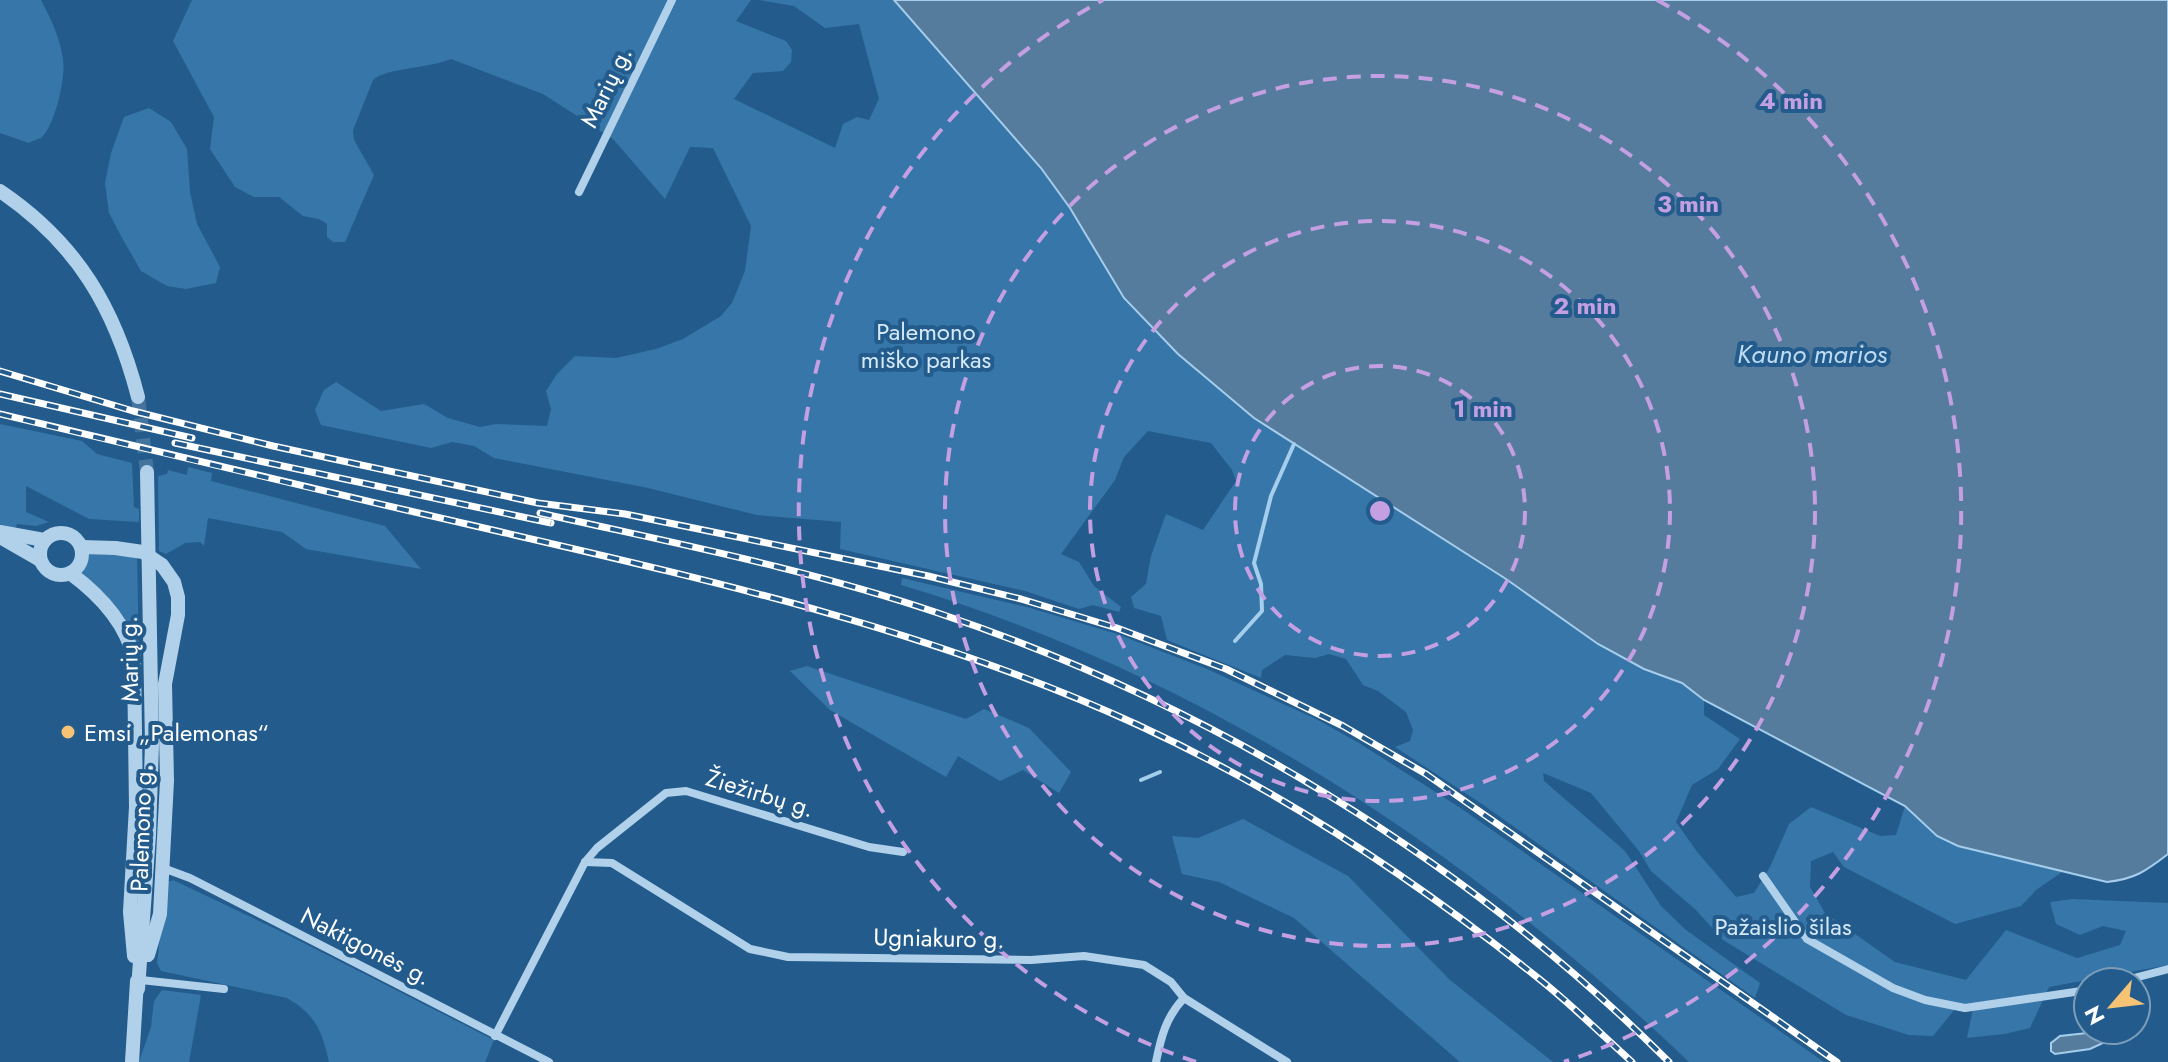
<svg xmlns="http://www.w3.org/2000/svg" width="2168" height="1062" font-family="Jost,sans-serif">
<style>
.green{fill:#3776a9}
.water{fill:#557b9d;stroke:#a5cdec;stroke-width:2}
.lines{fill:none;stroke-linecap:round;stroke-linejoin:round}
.stream{stroke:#a5cdec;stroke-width:4}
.tertiary-tunnel{stroke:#44749d;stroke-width:14;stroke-dasharray:14 7;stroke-linecap:butt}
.minor{stroke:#b1d1eb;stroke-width:8}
.tertiary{stroke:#b1d1eb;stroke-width:14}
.rail-casing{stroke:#fff;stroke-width:7}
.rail{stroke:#235c8c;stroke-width:4;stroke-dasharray:12;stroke-linecap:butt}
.tertiary-bridge{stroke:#b1d1eb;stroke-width:14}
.ring{fill:none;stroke:#c4a0e2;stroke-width:4;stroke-dasharray:14 10}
.poi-dot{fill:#f6c374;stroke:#235c8c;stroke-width:3}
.labels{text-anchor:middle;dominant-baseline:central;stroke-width:8;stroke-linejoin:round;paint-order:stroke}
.street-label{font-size:24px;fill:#fff;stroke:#235c8c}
.park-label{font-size:24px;fill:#d6e9f8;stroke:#235c8c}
.poi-label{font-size:24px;fill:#fff;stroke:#235c8c;text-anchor:start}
.water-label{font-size:26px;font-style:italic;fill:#bddbf2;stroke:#235c8c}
.centre{fill:#c4a0e2;stroke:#235c8c;stroke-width:4}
.ring-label{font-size:24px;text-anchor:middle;font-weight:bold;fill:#c4a0e2;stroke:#235c8c;stroke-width:8;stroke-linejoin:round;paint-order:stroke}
</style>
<rect width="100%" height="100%" fill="#235c8c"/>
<g class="green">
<path d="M 0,0 L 41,0 C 51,19 60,38 63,59 C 66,77 55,126 41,138 C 40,138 30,142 29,143 L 0,133 Z"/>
<path d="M 192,0 L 751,0 L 736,21 L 786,41 L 792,50 L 791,62 L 783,71 L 753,73 L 734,99 L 835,148 L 843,124 L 857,117 L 869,120 L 879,99 L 859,24 L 825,28 L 794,6 L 759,0 L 894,0 L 1041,168 L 1070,208 L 1124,298 L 1178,354 L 1254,418 L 1506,579 L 1598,644 L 1644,669 L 1683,683 L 1704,700 L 1704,715 L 1740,739 L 1718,769 L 1692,785 L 1676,822 L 1698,853 L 1736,897 L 1754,893 L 1770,867 L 1789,824 L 1811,807 L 1880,836 L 1896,835 L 1905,806 L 1937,836 L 1958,846 L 2062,872 L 2036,890 L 2021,906 L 1955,924 L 1844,867 L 1833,852 L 1811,861 L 1810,887 L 1825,913 L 1895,962 L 1966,980 L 2006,930 L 2077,958 L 2120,945 L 2126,931 L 2103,926 L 2080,935 L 2056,924 L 2050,902 L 2072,899 L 2168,903 L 2168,965 L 2049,987 L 2030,1028 L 2004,1034 L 1967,1038 L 1973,1009 L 1959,1004 L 1933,1036 L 1909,1035 L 1846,1015 L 1723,940 L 1696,910 L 1651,871 L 1639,851 L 1591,793 L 1543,773 L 1544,781 L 1625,851 L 1661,906 L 1686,930 L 1760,983 L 1755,998 L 1482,804 L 1395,747 L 1410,741 L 1413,730 L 1406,712 L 1378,691 L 1363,685 L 1346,659 L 1329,654 L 1315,658 L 1285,655 L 1262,670 L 1261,678 L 1167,640 L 1161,616 L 1134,608 L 1131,597 L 1146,584 L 1151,556 L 1166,514 L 1203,530 L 1236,481 L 1232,470 L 1211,443 L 1148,431 L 1124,457 L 1115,480 L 1061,554 L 1079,562 L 1094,586 L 1121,607 L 1119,612 L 1093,605 L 1079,609 L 1025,591 L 840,549 L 841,522 L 757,515 L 648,488 L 494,458 L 474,446 L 452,442 L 431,448 L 321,425 L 315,410 L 324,390 L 336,382 L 381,411 L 424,404 L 448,418 L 480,427 L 496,424 L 547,426 L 551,409 L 546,391 L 557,374 L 575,356 L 616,358 L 656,349 L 683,339 L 721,316 L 732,303 L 745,271 L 751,226 L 713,148 L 690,147 L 665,199 L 613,139 L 543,94 L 451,59 C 430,68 385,68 373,80 L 353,130 L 354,140 L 374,175 L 345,242 L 333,242 L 327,237 L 327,224 L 319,219 L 303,216 L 279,197 L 254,197 L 235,187 L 210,149 L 214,117 L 173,41 Z"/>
<polygon points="149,108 171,122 187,149 190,192 197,224 220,267 216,283 186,289 167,286 141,271 121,236 109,213 105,183 111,153 124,117"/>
<polygon points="0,424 82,441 97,454 132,463 134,507 139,509 139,522 89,519 26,486 26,512 49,522 36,526 17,524 15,529 0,525"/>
<polygon points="188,467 212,473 211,481 385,526 421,569 306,549 282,532 208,518 204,546 200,542 185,543 166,554 159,551 158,476 167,474 168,470 187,475"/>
<path d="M 88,554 L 137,556 L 139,657 C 128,616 108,603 79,574 L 86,567 Z"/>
<path d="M 902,578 L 1027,607 L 1117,634 L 1207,669 L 1316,719 L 1359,743 L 1459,807 L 1824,1062 L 1689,1062 C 1465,848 1200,674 901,585 Z"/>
<polygon points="807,666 966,719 984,709 1029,728 1071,772 1059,793 1023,770 1000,781 958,756 946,777 830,710 790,671"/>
<polygon points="1243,819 1348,876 1450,980 1553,1062 1460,1062 1294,918 1219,882 1182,874 1172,836 1198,838"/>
<path d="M 173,880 L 282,932 L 494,1040 L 485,1062 L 329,1062 C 322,1031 316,1015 287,998 L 161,971 L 157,963 L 166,883 Z"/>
<polygon points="162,990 201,995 189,1062 139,1062 151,1027 154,1001"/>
</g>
<g class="water">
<path d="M 894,0 L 2168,0 L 2168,854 C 2146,871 2135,879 2107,882 L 1958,846 L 1937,836 L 1905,806 L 1704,700 L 1682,683 L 1644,669 L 1598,644 L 1506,579 L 1254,418 L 1178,354 L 1124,298 L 1070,208 L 1041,168 Z"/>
<polygon points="2096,1032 2101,1035 2103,1043 2090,1049 2055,1054 2051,1051 2051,1043 2060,1036"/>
</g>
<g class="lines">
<g class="stream">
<polyline points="1235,641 1262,611 1261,584 1254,563 1271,496 1294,444"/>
<polyline points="1141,780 1160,772"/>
</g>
<polyline class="tertiary-tunnel" points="138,397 147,472"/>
<g class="minor">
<polyline points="579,192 672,0"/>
<polyline points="585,862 612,863 750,949 788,957 1031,960 1084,956 1144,965 1171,982 1184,998 1287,1062"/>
<polyline points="163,868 190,878 549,1062"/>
<polyline points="1763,876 1807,939 1893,988 1925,1000 1965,1008 2088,990"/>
<polyline points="141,980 224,989"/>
<polyline points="2119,982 2168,969"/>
<polyline points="495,1036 585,862 597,848 666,793 686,791 869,847 903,852"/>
<path d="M 1156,1062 C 1161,1037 1166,1017 1184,998"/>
</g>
<g class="tertiary">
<path d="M 0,191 C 77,243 115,308 138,397"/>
<polyline points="0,532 44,540"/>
<circle cx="61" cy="554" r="21"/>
<polyline points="0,537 40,560"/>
<polyline points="81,547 115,548"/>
<path d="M 70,573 C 100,595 126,622 134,659 L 136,807 L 130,912 L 134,956"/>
<polyline points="148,955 160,914 167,781 165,684 178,615 178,597 174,582 162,565"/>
<polyline points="138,989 149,835 152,744 147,472"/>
<polyline points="132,1062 137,981"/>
</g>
<g class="rail-casing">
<g id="rail">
<polyline points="0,371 133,411 273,446 538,503 625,514 928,576 1021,599 1117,628 1226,669 1343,726 1426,774 1837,1062"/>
<polyline points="0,394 192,438"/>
<path d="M 0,414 C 165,454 331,493 497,531 C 714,581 934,631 1138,725 C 1281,791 1416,880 1538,978 C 1571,1004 1601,1034 1632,1062"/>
<polyline points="175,443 551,523"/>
<path d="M 540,513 C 673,543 808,569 938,613 C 1209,704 1466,859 1669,1062"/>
</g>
</g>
<use href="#rail" class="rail"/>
<polyline class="tertiary-bridge" points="115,548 143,552 162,565"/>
</g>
<g class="ring">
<circle cx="1380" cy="511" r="145"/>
<circle cx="1380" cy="511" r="290"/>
<circle cx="1380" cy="511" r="435"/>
<path d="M1196 1062A581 581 0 0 1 1103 0M1657 0A581 581 0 0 1 1564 1062"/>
</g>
<circle class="poi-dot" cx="68" cy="732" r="8"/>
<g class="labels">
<g class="street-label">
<text transform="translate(606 87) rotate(-64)">Marių g.</text>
<text transform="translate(129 659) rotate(-91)">Marių g.</text>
<text transform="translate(760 793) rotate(17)">Žiežirbų g.</text>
<text transform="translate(141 828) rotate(-88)">Palemono g.</text>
<text transform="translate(939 938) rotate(1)">Ugniakuro g.</text>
<text transform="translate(366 946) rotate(27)">Naktigonės g.</text>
</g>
<g class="park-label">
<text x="926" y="331">Palemono<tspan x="926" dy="28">miško parkas</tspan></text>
<text x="1783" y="926">Pažaislio šilas</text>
</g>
<g class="poi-label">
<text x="84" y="732">Emsi „Palemonas“</text>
</g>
<g class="water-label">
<text x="1812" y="354">Kauno marios</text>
</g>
</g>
<circle cx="1380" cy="511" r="12" class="centre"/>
<g class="ring-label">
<text x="1791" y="109">4 min</text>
<text x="1688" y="212">3 min</text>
<text x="1585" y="314">2 min</text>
<text x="1483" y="417">1 min</text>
</g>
<g transform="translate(2112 1006) rotate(242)"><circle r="38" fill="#235c8c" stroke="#7b9dba" stroke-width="2"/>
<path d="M0-6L14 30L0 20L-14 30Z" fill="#f6c374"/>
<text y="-12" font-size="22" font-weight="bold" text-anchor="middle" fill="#ffffff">N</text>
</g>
</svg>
